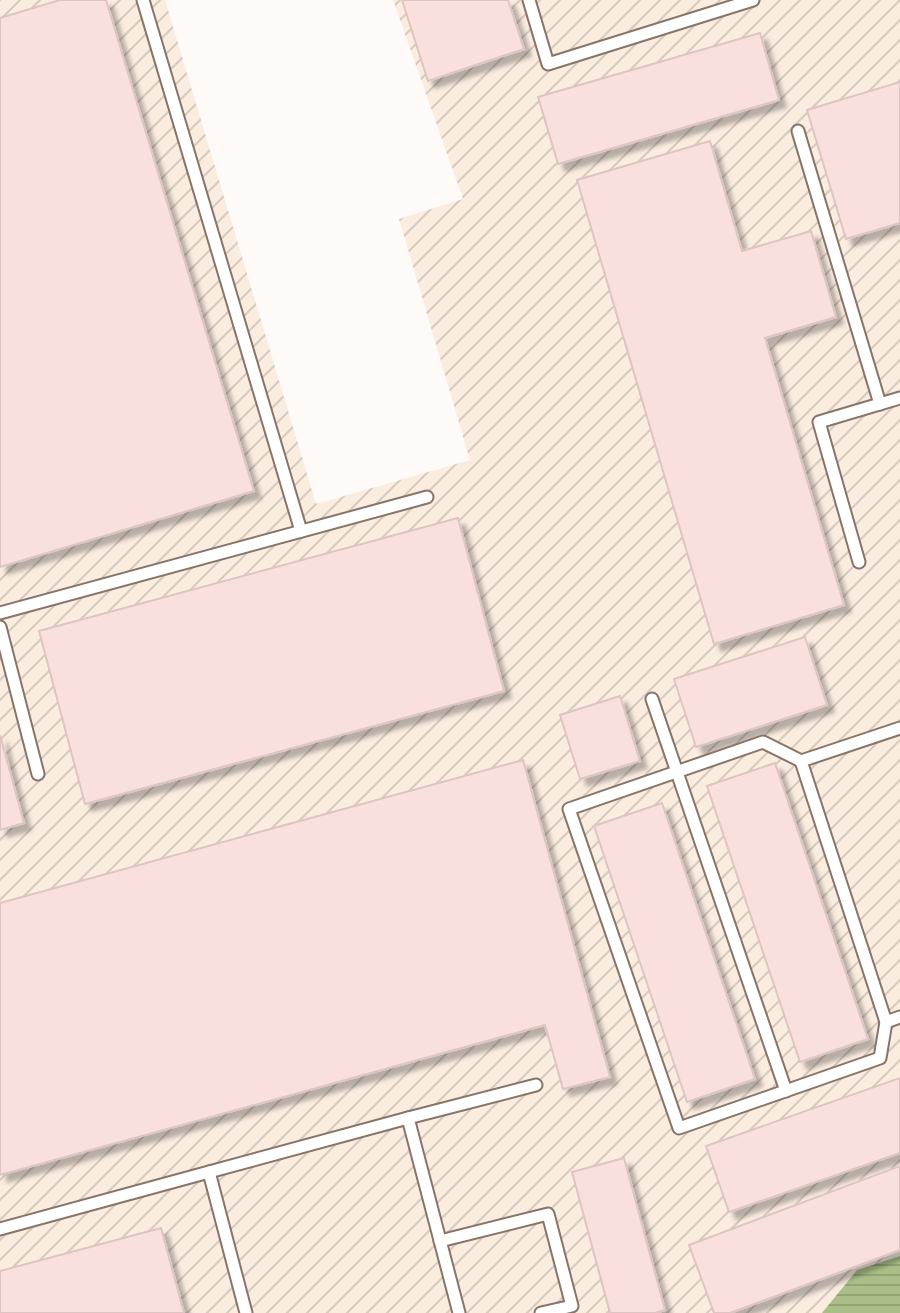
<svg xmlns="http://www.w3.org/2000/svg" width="900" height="1313" font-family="Cabin,sans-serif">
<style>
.industrial{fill:url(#industrial-furrows)}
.water{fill:url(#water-rules)}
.building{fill:#f9e0dc;stroke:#ddc5c1;stroke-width:2;filter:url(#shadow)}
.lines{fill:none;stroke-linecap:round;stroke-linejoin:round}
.lane-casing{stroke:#867568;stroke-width:15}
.lane{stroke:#fff;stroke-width:11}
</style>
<defs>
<pattern id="industrial-furrows" width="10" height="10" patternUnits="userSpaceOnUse" patternTransform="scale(2)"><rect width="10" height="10" fill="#fbece0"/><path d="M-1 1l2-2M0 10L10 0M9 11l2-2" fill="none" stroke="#d7cabf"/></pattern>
<pattern id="water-rules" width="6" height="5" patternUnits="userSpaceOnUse" patternTransform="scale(2)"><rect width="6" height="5" fill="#aabf88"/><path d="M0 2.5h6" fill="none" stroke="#92a374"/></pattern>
<filter id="shadow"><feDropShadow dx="7" dy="7" stdDeviation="2" flood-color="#0004"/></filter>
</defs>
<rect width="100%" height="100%" fill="#fdfaf7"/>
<polygon class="industrial" points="0,0 165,0 316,504 470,460 399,219 463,199 393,0 900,0 900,1313 0,1313"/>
<polygon class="water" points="900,1256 900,1313 822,1313 857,1270"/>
<g class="building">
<polygon points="60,0 106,0 254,491 0,567 0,18"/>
<polygon points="402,0 508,0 524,49 428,81"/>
<polygon points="760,33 779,100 558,164 538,97"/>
<polygon points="900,82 900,223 846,239 807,110"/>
<polygon points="710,141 742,251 811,231 836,317 765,338 844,605 714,644 577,180"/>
<polygon points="458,518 504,691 85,804 39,631"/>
<polygon points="805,637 827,705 696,747 674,679"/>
<polygon points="620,696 640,761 580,779 560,715"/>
<polygon points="0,735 24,823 0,830"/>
<polygon points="523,760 610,1077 563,1089 545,1025 0,1175 0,903"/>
<polygon points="775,763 868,1039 800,1062 707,786"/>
<polygon points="662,803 755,1079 687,1102 594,826"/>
<polygon points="900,1078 900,1153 729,1212 706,1146"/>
<polygon points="624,1158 665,1310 655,1313 610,1313 572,1172"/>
<polygon points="900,1166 900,1250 730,1313 714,1313 689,1245"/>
<polygon points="161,1228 184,1313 0,1313 0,1271"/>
</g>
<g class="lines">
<g class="lane-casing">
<g id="lane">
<polyline points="143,0 301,531"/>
<polyline points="529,0 548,64 753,0"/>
<polyline points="798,131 880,404"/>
<polyline points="859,562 819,422 900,398"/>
<polyline points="0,613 427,497"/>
<polyline points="0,627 38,774"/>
<polyline points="652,699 786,1091"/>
<polyline points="900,728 801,761 886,1022 900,1017"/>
<polyline points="801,761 763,742 569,809 679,1128 880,1058 886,1022"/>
<polyline points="408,1118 536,1085"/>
<polyline points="0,1229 209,1172"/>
<polyline points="440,1241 548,1214 572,1306 541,1313"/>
<polyline points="246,1313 209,1172 408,1118 459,1313"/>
</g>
</g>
<use href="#lane" class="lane"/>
</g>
</svg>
